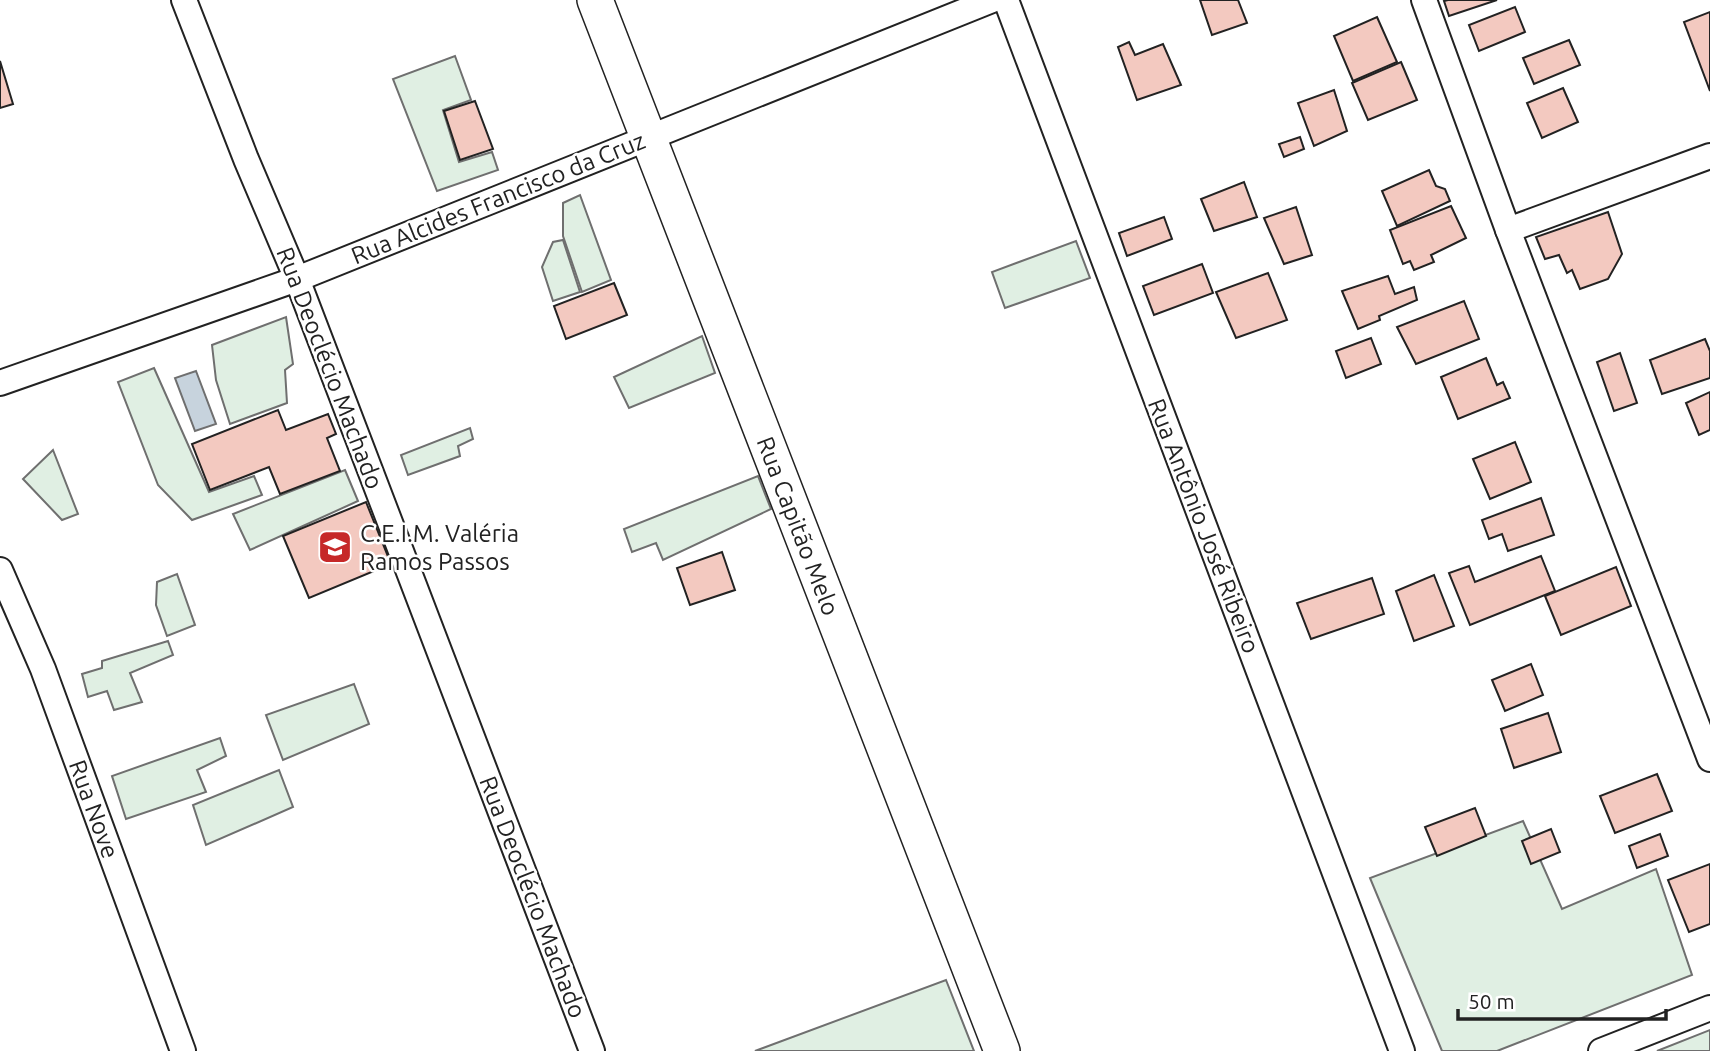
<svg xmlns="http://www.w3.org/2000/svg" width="1710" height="1051" font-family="Ubuntu,sans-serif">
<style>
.green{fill:#e0efe3;stroke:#6f6f6f;stroke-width:2}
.water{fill:#c7d3dd;stroke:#6f6f6f;stroke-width:2}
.building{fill:#f3c9c0;stroke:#222;stroke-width:2}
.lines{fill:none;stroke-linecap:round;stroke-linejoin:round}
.minor-casing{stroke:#222;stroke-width:28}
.secondary-casing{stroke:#222;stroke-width:38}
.minor{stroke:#fff;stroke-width:24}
.secondary{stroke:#fff;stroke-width:35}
.labels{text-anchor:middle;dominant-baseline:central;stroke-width:5;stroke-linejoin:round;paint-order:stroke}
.street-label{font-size:24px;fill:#222;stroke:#fff}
.poi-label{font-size:24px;fill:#222;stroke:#fff;text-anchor:start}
</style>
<rect width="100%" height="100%" fill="#fff"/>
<g class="green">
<polygon points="455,56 471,100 443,110 459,162 492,152 498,170 437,191 393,79"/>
<polygon points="580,195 611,280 582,292 563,236 563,203"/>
<polygon points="563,240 580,292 553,301 542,267 553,242"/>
<polygon points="1076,241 1090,278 1005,308 992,272"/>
<polygon points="286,317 293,364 285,370 287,403 230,424 216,380 212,345"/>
<polygon points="702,336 715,373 629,408 614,377"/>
<polygon points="154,368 209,492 254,476 262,495 192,520 158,485 118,382"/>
<polygon points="470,428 473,439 458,446 460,456 408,475 401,455"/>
<polygon points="53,450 78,514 62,520 23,479"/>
<polygon points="345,470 358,501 250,550 233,514"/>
<polygon points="758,476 771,509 663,560 656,543 632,552 624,529"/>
<polygon points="177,574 195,625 167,636 156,605 157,582"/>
<polygon points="168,641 173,655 130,673 142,702 114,710 107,691 88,697 82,674 102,668 102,661"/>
<polygon points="354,684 369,724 283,760 266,715"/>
<polygon points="220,738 226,756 197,770 206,792 126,819 112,776"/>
<polygon points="279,770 293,807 206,845 193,805"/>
<polygon points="1523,821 1562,909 1656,869 1692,975 1497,1051 1442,1051 1370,878"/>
<polygon points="946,980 974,1051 755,1051"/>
<polygon points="1710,1030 1710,1051 1657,1051"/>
</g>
<polygon class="water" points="196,371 216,424 195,431 175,378"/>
<g class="building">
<polygon points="1200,0 1238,0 1247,23 1212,35"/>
<polygon points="1448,0 1497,0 1449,16 1444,1"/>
<polygon points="1515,7 1525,32 1479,51 1469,25"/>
<polygon points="1710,12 1710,91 1684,22"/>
<polygon points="1377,17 1397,62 1353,81 1334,36"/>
<polygon points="1569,40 1580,65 1534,84 1523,58"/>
<polygon points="1129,42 1135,55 1163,44 1181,85 1137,100 1118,47"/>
<polygon points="0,61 13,104 0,108"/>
<polygon points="1401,62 1417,100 1368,120 1352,83"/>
<polygon points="1563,88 1578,122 1542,138 1527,103"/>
<polygon points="1334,90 1347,131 1314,146 1298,103"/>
<polygon points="475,101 493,149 460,160 444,111"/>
<polygon points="1300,137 1304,149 1284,157 1279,144"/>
<polygon points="1429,170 1436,186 1445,189 1450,201 1397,226 1382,191"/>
<polygon points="1244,182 1257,217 1214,231 1201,199"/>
<polygon points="1451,206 1466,238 1431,255 1434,262 1414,270 1410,261 1403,264 1390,230"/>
<polygon points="1296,207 1312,255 1284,264 1264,218"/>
<polygon points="1608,212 1622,254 1608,279 1580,289 1572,270 1567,273 1559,255 1545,259 1536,237"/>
<polygon points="1164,217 1172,239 1127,256 1119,233"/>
<polygon points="1202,264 1213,293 1154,315 1143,286"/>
<polygon points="1268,273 1287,320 1236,338 1216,292"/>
<polygon points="1388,276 1395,294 1414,287 1417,300 1379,316 1380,320 1358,329 1342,291"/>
<polygon points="614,283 627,315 566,339 554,306"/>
<polygon points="1464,301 1479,339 1416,364 1397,327"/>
<polygon points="1371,338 1381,364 1346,378 1336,351"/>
<polygon points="1705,339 1710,351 1710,378 1662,394 1650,360"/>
<polygon points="1620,353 1637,403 1614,411 1597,362"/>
<polygon points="1486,358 1497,385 1503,382 1510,398 1458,419 1441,377"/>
<polygon points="1710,392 1710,430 1699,435 1686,403"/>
<polygon points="278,410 286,430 328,414 336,434 327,438 340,471 280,494 269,467 210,490 192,444"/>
<polygon points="1515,442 1531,482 1490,499 1473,459"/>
<polygon points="1541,498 1554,535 1508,551 1502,534 1489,539 1482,520"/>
<polygon points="366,502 391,564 309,598 283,536"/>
<polygon points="722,552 735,590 690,605 677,568"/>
<polygon points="1541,556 1555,591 1470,625 1449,573 1469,566 1475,582"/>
<polygon points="1616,567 1631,606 1561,635 1545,596"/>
<polygon points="1434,575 1454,626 1414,641 1396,591"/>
<polygon points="1372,578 1384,614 1311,639 1297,603"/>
<polygon points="1531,664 1543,695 1505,711 1492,680"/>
<polygon points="1548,713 1561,752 1514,768 1501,729"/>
<polygon points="1657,774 1672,811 1615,833 1600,796"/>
<polygon points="1475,808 1486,836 1437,856 1425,827"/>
<polygon points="1551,829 1560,852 1531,864 1522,841"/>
<polygon points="1660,834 1668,856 1637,868 1629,846"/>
<polygon points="1710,864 1710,924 1689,932 1668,880"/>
</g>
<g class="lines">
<g class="minor-casing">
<g id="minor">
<polyline points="184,0 246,159 297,279 592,1051"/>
<polyline points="1006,0 1402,1051"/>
<polyline points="1424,0 1508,230 1710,759"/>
<polyline points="1508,230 1710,156"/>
<polyline points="0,383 297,279 992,0"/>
<polyline points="0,570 43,669 183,1051"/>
<polyline points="1601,1051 1710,1008"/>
</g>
</g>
<g class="secondary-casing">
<polyline id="secondary" points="595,0 1002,1051"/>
</g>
<use href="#minor" class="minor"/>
<use href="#secondary" class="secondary"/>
</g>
<defs>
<g id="school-square" transform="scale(1.75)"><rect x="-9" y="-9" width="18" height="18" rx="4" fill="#c62828" stroke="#fff"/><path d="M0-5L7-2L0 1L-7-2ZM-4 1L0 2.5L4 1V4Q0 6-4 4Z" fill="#fff"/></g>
</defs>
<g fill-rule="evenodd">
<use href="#school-square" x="335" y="547"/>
</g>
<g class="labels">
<g class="street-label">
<text transform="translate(498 198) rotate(-22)">Rua Alcides Francisco da Cruz</text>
<text transform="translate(330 368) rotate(69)">Rua Deoclécio Machado</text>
<text transform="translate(798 526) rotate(69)">Rua Capitão Melo</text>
<text transform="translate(1204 526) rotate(69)">Rua Antônio José Ribeiro</text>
<text transform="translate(94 809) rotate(70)">Rua Nove</text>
<text transform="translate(533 897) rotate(69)">Rua Deoclécio Machado</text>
</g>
<g class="poi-label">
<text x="360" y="533">C.E.I.M. Valéria<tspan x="360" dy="28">Ramos Passos</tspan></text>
</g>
</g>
<path d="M1458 1009v10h208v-10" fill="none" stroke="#222222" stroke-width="3.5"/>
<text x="1468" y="1009" font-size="21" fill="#222222" stroke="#ffffff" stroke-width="5" paint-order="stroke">50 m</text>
</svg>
